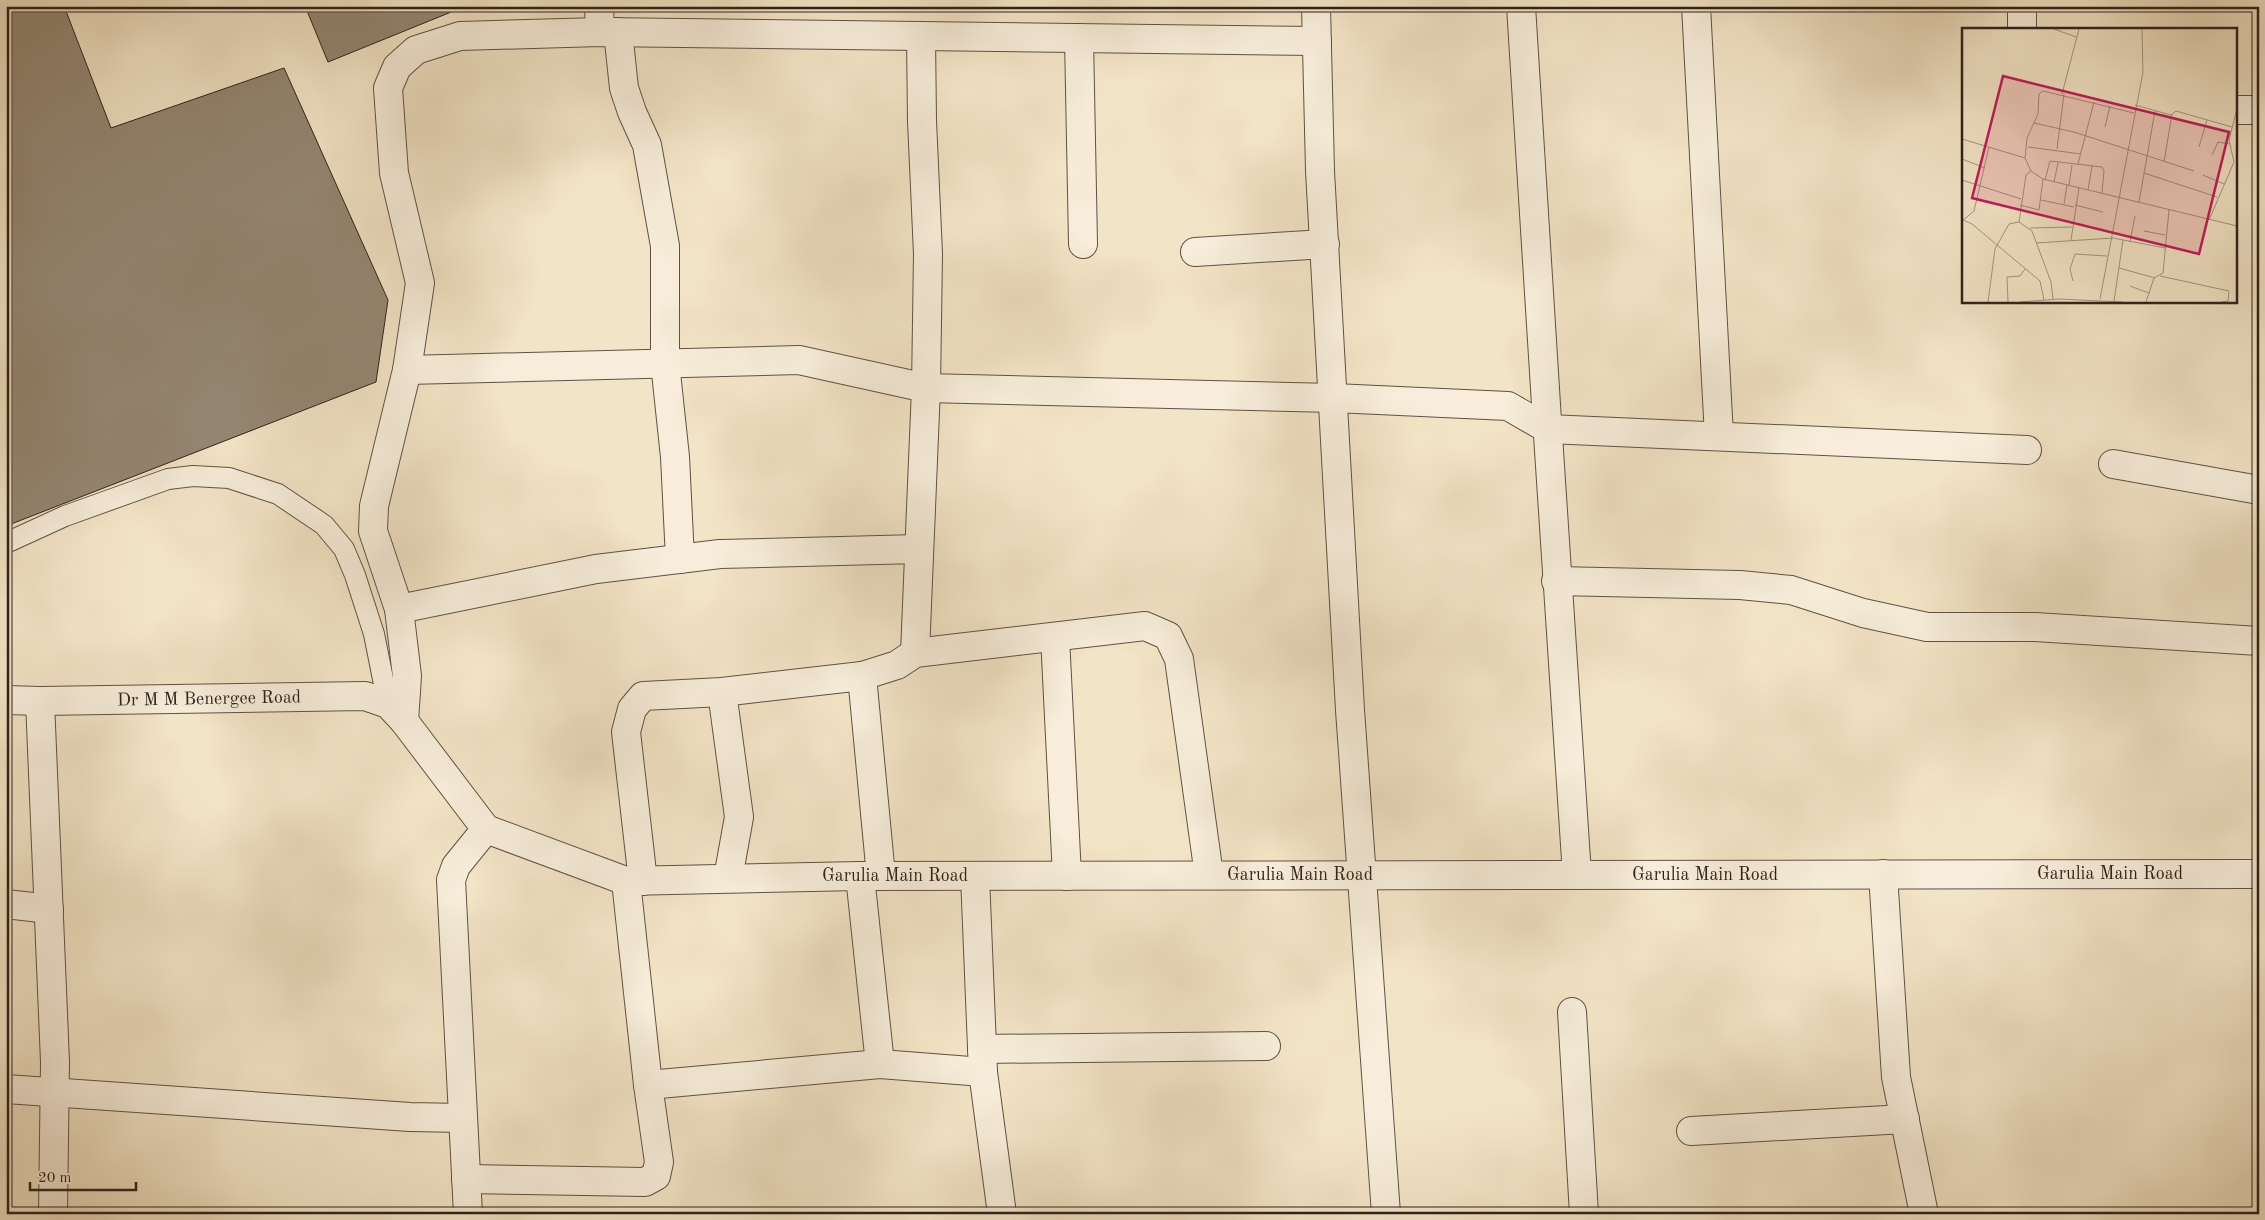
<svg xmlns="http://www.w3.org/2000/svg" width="2265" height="1220" font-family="'Old Standard TT',serif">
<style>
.building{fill:#948773;stroke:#2e221a}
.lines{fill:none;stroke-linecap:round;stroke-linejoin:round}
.service-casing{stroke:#5f5245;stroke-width:22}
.minor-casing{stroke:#5f5245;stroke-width:30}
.tertiary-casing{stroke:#5f5245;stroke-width:30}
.service{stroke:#f7edda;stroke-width:20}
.minor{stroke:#f7edda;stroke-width:28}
.tertiary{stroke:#f7edda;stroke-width:28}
.labels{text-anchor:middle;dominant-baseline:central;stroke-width:5;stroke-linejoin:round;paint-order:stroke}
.street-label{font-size:18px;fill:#2e221a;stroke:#f7edda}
.inset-road{fill:none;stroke:#a49681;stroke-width:1}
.view{fill:#c2185b;fill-opacity:0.15;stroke:#c2185b;stroke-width:2.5}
.inset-edge{fill:none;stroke:#2e221a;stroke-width:2.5}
</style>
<rect width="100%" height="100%" fill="#f2e4c6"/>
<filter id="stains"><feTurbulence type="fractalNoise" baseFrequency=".004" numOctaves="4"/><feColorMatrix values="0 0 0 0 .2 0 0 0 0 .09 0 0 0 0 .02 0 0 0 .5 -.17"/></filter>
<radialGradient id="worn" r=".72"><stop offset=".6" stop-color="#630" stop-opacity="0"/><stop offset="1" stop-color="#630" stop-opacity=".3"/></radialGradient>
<g class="building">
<polygon points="11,6 64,6 111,128 284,68 388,300 376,382 6,526 6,8"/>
<polygon points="305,6 466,6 328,62"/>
</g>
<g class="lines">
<g class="service-casing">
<polyline id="service" points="6,543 65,516 168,479 193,476 229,478 278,494 324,525 344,549 355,575 374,634 388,704"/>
</g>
<g class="minor-casing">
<g id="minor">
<polyline points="599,6 600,32"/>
<polyline points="1316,6 1320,171 1350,710 1386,1214"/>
<path d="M 1521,6 C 1540,296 1556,585 1577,875"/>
<polyline points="1696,6 1719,436"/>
<polyline points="2022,29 2022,6"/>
<polyline points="618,32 624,88 632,112 647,145 665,246 665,363 675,457 680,559"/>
<polyline points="1079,38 1083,244"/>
<polyline points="2236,110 2259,110"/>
<polyline points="1195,252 1325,244"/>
<polyline points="407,370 799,360 926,388 1334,398 1508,406 1548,429 2027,450"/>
<polyline points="2113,464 2259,490"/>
<polyline points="1556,581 1740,585 1791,590 1863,613 1927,627 2035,627 2259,641"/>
<polyline points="399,609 596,569 720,554 919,549"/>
<polyline points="1055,637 1067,876"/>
<polyline points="915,653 926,388 928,254 922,121 921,36"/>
<polyline points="862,676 881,876"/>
<polyline points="722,692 739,817 728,878"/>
<polyline points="40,701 55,1062 53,1214"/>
<polyline points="404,721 407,676 399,609 373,531 374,506 407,370 420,283 394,173 388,88 397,67 416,50 460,36 600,32 1317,41"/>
<polyline points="1883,874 1896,1077 1924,1214"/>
<polyline points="860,876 880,1064"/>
<polyline points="975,876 983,1072 1002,1214"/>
<polyline points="643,881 626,732 632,709 643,696 722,692 862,676 897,665 915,653 1145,626 1168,636 1179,659 1209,875"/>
<polyline points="6,904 49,909"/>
<polyline points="1572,1012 1584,1214"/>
<polyline points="982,1049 1266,1046"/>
<polyline points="648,1085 880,1064 983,1072"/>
<polyline points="6,1089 410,1117 463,1118"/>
<polyline points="1691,1131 1905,1119"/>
<polyline points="466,1179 645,1182 656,1176 659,1162 648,1085 626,881"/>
<polyline points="468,1214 451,880 456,866 486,829"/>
</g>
</g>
<g class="tertiary-casing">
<polyline id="tertiary" points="6,700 40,701 365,696 388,704 404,721 486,829 626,881 860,876 2259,874"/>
</g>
<use href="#service" class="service"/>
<use href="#minor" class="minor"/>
<use href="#tertiary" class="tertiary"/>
</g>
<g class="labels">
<g class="street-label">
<text transform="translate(209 699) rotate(-1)">Dr M M Benergee Road</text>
<text x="2110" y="874">Garulia Main Road</text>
<text x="1300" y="875">Garulia Main Road</text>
<text x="1705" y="875">Garulia Main Road</text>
<text x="895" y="876">Garulia Main Road</text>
</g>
</g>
<g transform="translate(1962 28)">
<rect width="275" height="275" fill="#f2e4c6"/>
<path class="inset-road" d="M 92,1 L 114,9M 100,66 L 117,1M 173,77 L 209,87 L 214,83 L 270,99M 72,95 L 112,104 L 232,143M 143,99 L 148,78M 0,111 L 63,130M 66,119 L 119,126M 237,119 L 245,92M 95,121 L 102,66M 250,127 L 256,114 L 268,116M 63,130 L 69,143 L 81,151 L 275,198M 63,130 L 65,110 L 76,86 L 77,66 L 81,63 L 172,85M 0,131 L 23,140M 202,134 L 210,86M 116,136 L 132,74M 69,143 L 64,147 L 57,194 L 70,203 L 89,254 L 91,271M 182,145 L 255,169M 241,147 L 262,156M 0,152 L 59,171M 83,152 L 88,133 L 140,139 L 142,143 L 140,165M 92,154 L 96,135M 107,157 L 110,137M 126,162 L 130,138M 79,172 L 112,179M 177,174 L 193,83M 102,176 L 105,157M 58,177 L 77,182 L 81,151M 113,177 L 141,184M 1,192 L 10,196 L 78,253 L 82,272M 247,192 L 272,134 L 267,112 L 275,81M 0,193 L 12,183 L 27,119M 68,200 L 110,199M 182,203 L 203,207M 109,212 L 117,160M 168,214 L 173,188M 74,215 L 151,210 L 203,220M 157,240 L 193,250M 198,248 L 267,263 L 266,273 L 260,274M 111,253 L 108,241 L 113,226 L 145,228M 168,258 L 187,265M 138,271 L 181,44 L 180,1M 152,273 L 161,212M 26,274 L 33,221 L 47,196 L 57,194M 46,274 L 45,249 L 58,248 L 63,241M 58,274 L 97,271 L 161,274M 184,274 L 192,250 L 201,245 L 207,182"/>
<path class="view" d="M 41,48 L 267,104 L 237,226 L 10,170 Z"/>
<rect width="275" height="275" class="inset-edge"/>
</g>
<rect width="2265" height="1220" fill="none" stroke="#f2e4c6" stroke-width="25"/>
<rect x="8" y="8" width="2250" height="1205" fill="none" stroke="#2e221a" stroke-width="2.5"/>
<rect x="12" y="12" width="2240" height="1195" fill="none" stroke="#2e221a"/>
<path d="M30 1182v8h106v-8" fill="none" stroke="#2e221a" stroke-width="2.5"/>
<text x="38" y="1182" font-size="15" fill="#2e221a" stroke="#f7edda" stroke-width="4" paint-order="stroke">20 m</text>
<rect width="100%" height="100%" filter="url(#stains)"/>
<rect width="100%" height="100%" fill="url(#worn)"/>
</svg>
